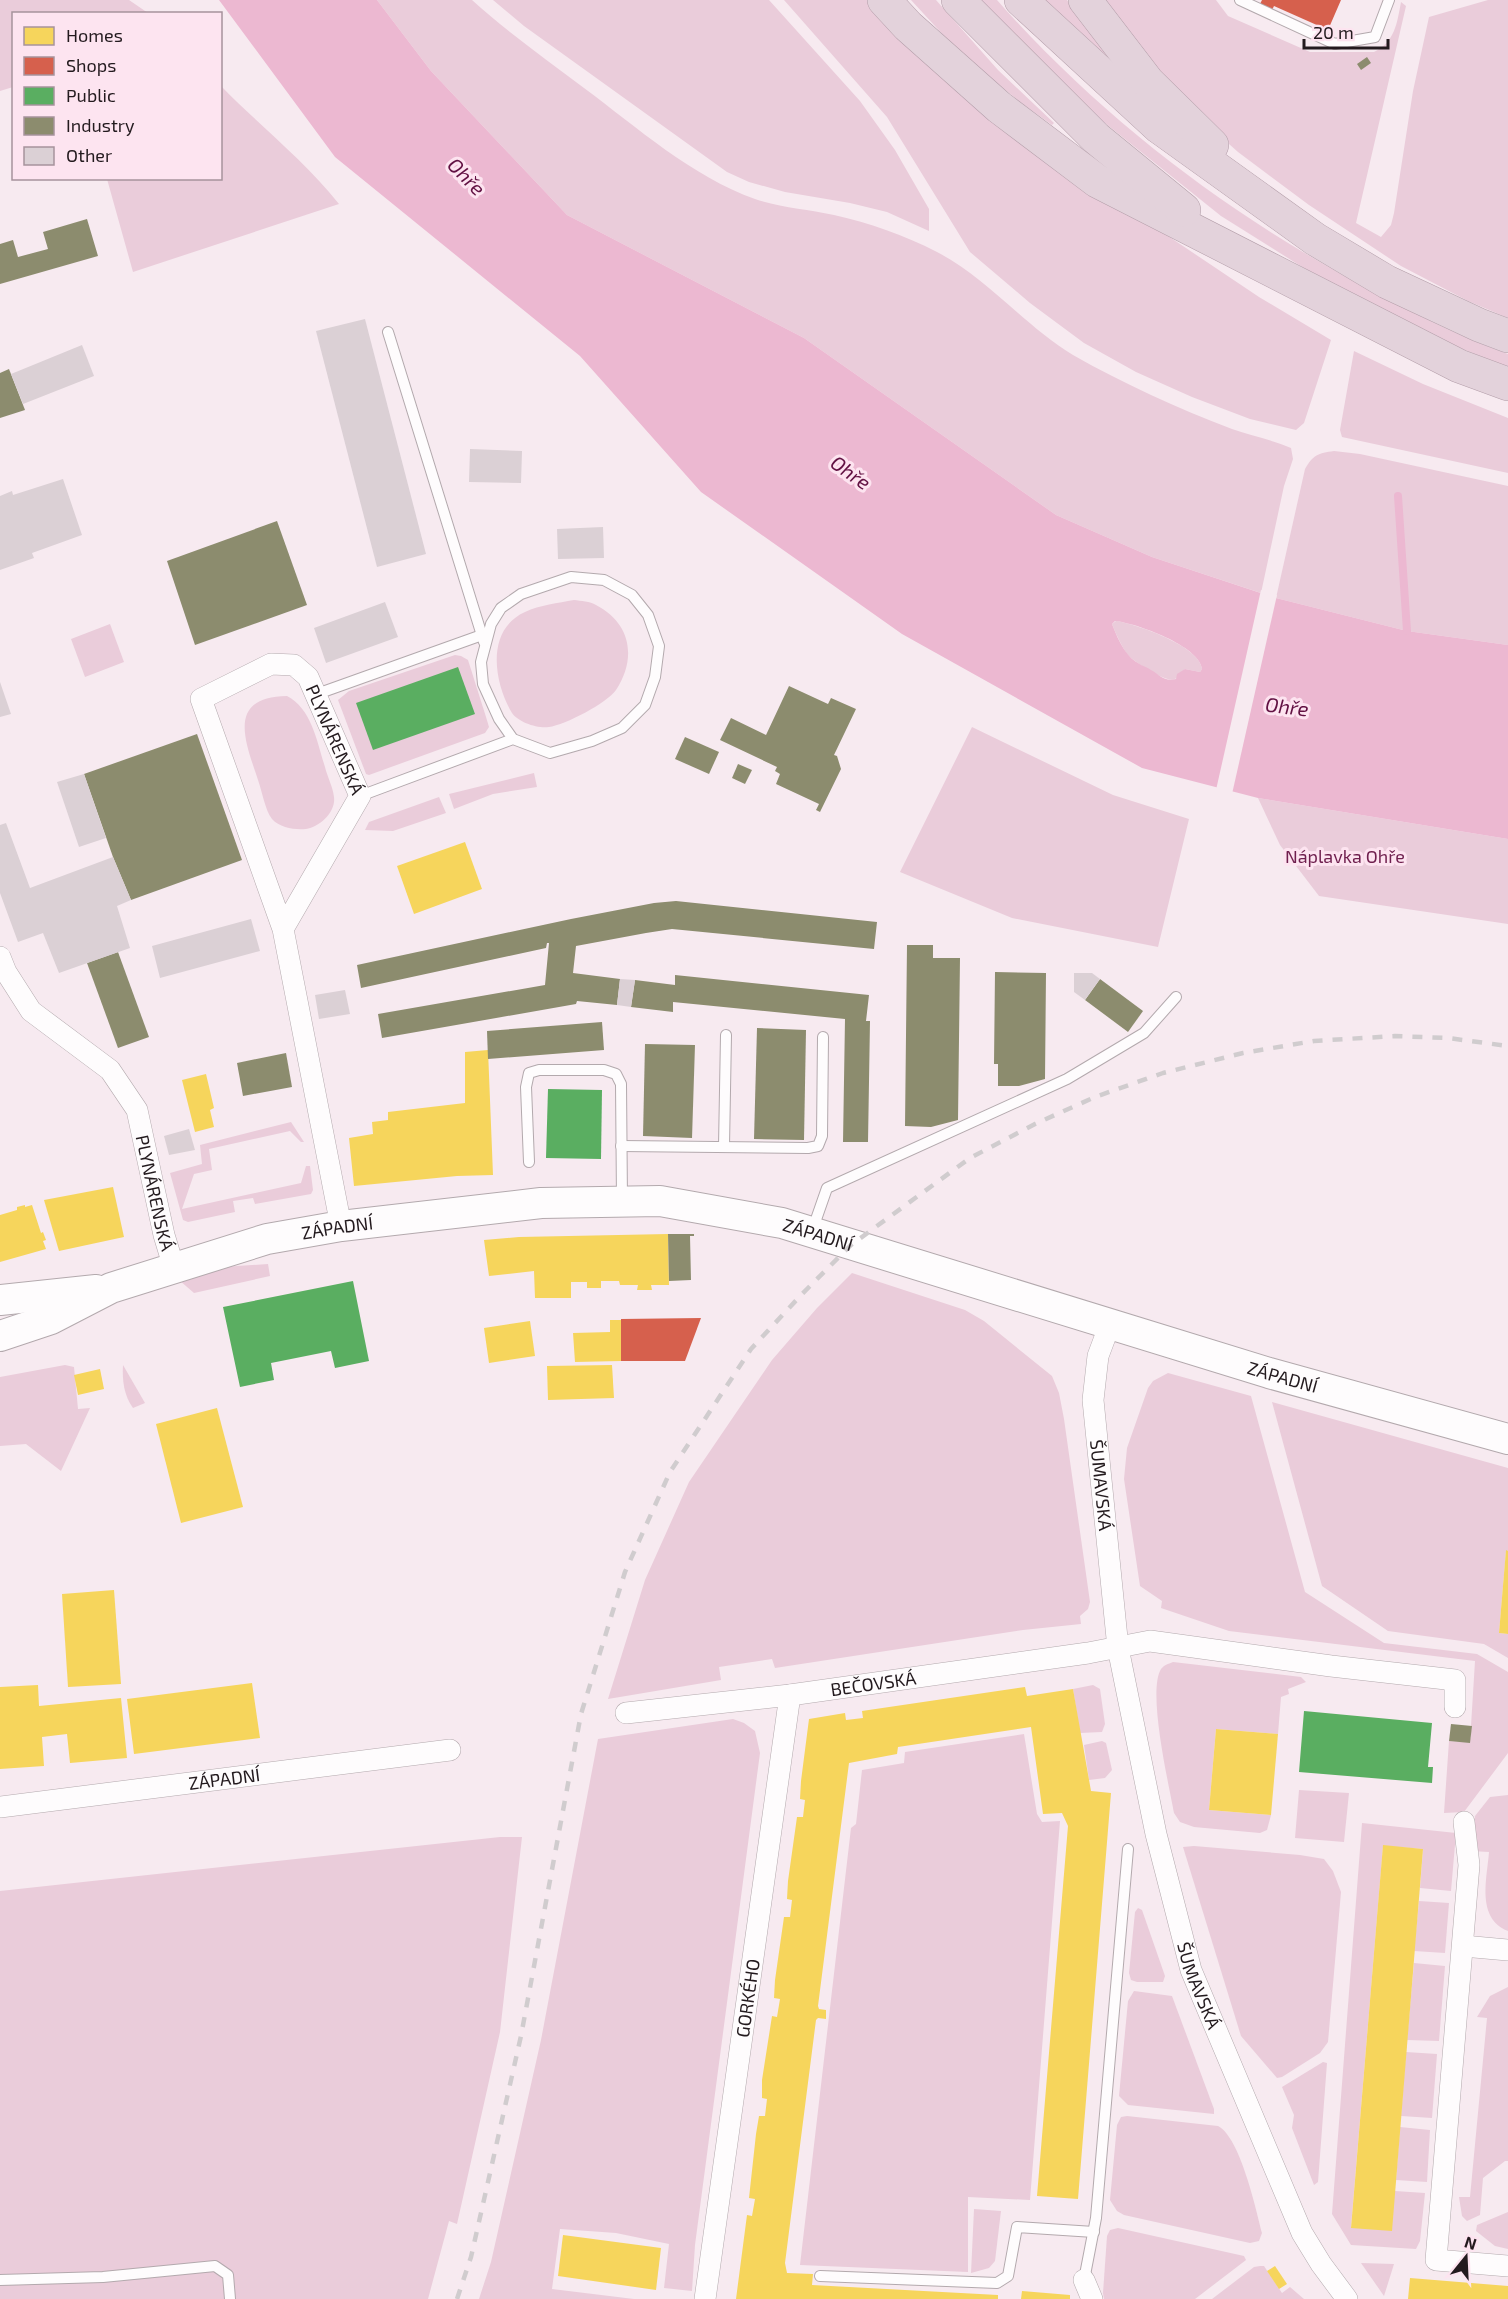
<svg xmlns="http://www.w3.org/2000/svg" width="1508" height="2299" font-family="'Exo 2',sans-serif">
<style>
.green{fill:#eaccda}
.water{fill:#ecb8d1;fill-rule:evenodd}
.pier{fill:#f7eaf0}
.homes{fill:#f6d55c}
.shops{fill:#d6604d}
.public{fill:#5aae61}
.industry{fill:#8c8c6e}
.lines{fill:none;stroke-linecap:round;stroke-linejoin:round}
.stream{stroke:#ecb8d1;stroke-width:8}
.building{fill:#dbd0d5}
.lane-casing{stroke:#b3a9ad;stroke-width:12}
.street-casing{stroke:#b3a9ad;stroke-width:22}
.secondary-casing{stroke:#b3a9ad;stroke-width:32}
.highway-casing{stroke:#b39ea9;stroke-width:34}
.lane{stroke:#fefcfd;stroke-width:10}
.street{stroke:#fefcfd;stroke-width:21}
.secondary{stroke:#fefcfd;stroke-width:30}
.highway{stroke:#e3d2db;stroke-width:33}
.rail{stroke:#d0ccce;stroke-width:4.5;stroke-dasharray:10 10;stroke-linecap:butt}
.labels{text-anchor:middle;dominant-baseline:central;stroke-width:6;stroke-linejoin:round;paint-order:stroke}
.street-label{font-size:18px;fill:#231a1e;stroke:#fde4f0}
.park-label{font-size:18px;fill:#6f1f4e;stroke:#fde4f0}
.water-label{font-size:20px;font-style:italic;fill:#621143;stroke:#fde4f0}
</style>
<rect width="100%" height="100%" fill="#f7eaf0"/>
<g class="green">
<polygon points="0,0 129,0 148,13 14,14 13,87 0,91"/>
<path d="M 377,0 L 472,0 C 507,32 546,59 584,88 C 638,128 691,176 755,199 C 781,208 807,209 834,215 C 870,223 904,235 937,252 C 986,277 1025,326 1073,355 C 1124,384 1177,408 1232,429 C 1252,436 1273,440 1291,448 L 1293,459 L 1284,486 L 1261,593 L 1152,557 L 1056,515 L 804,338 L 567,215 L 431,71 Z"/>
<polygon points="493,0 769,0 860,101 895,150 929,209 929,231 887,212 850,203 785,192 749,182 727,172 524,26"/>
<polygon points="784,0 871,0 1092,185 1259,297 1331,340 1304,423 1296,430 1250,419 1192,397 1136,372 1084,343 1030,303 970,252 887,117"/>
<polygon points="911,0 936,0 998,70 1054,123 1052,125 1020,102 958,51"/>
<path d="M 979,0 L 997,0 C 1104,121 1233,218 1376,293 C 1419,316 1463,338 1508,354 L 1508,368 L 1429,335 L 1307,270 L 1221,216 L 1090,111 Z"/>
<polygon points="1043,0 1067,0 1119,67 1118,74"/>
<path d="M 1102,0 L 1216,0 L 1228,16 L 1310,52 L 1374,52 C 1395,42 1397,23 1401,2 L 1406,6 L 1356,223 L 1381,237 L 1391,225 L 1394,213 L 1413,91 L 1429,17 L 1488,0 L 1508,0 L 1508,318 L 1468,301 L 1401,266 L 1309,205 L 1238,152 L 1193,112 Z"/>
<path d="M 221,86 C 260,126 304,160 339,204 L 133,272 L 107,179 L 220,178 Z"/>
<polygon points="1354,351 1423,384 1508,418 1508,473 1342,437 1340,430"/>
<path d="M 1334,451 L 1360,454 L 1508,486 L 1508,645 L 1407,631 L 1276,598 L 1305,469 C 1313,455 1318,453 1334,451 Z"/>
<path d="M 574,600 C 581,601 590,601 596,605 C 631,623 637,658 616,690 C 607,703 565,725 549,727 C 538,729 518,722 512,713 C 494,683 485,630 525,612 C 540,605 558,603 574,600 Z"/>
<path d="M 1116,621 C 1136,624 1200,646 1202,669 L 1200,672 L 1185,669 C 1182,672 1179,677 1175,679 C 1167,684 1133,661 1127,654 C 1121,645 1116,634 1112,624 Z"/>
<polygon points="110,624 124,662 85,677 71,639"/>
<polygon points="455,655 461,656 468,660 486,717 489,727 485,733 369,775 366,774 338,700 349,691"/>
<path d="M 287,696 C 312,709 317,742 325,767 C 327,776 333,787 334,797 C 336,812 320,827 306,829 C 295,830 280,828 272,819 C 265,810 262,791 258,780 C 246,743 225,697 287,696 Z"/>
<polygon points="972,727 1113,795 1189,819 1158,947 1012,918 900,872"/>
<polygon points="534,773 537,787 493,794 454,809 449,794"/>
<polygon points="439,797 446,813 393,831 365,830 369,822"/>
<polygon points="1258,798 1508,839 1508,924 1319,896 1280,845"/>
<polygon points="291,1122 304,1142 301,1142 290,1131 209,1149 212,1170 194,1174 182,1209 301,1183 306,1166 310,1166 313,1190 311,1194 255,1204 253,1198 233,1201 235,1212 188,1222 183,1220 170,1173 202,1164 200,1145"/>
<polygon points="268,1264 270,1276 194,1293 179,1280 222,1267"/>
<polygon points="852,1273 965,1310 984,1321 1052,1376 1059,1393 1064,1419 1090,1602 1088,1609 1080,1616 1081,1624 1023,1630 775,1668 772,1659 719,1667 721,1680 608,1699 645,1580 689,1482 772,1360 817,1308"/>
<polygon points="65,1365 74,1367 78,1409 90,1408 61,1471 26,1444 0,1446 0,1377"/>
<path d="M 123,1365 L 145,1403 L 133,1408 C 124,1396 122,1380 123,1365 Z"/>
<polygon points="1168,1373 1251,1396 1305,1592 1384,1643 1477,1654 1508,1672 1508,1753 1464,1812 1444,1813 1449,1741 1470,1742 1475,1661 1229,1631 1161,1608 1162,1601 1140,1586 1124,1479 1127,1448 1148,1388 1153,1381"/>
<polygon points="1272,1402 1508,1468 1508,1551 1506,1551 1499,1633 1508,1634 1508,1658 1484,1644 1388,1631 1322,1586"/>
<path d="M 1173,1662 L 1301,1677 L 1306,1682 L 1288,1689 L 1289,1694 L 1281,1697 L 1278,1734 L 1216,1729 L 1209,1810 L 1271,1815 L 1267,1830 L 1260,1833 L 1194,1827 L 1180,1822 L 1174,1813 C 1169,1785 1147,1692 1161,1669 C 1164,1665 1168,1664 1173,1662 Z"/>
<polygon points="1093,1685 1100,1689 1105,1724 1102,1732 1080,1733 1073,1689"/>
<polygon points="733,1719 744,1723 755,1731 760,1753 695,2245 692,2291 664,2288 669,2244 616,2233 560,2229 552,2289 634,2299 479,2299 491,2262 541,2040 598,1739"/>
<polygon points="1024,1734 1037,1814 1042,1822 1060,1821 1030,2200 968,2197 968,2272 800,2265 851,1828 856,1824 862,1770 904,1763 905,1752"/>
<polygon points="1102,1741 1106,1743 1112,1770 1105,1778 1089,1780 1084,1745"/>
<polygon points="1299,1790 1349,1793 1344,1842 1295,1838"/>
<path d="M 1508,1795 L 1508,1931 C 1476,1918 1487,1879 1489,1852 L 1471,1851 L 1475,1816 L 1490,1797 Z"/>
<polygon points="1362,1823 1456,1833 1451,1891 1420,1888 1423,1849 1383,1846 1351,2227 1395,2191 1425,2193 1420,2241 1416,2249 1351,2245 1332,2214"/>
<polygon points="500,1837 522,1837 500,2032 457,2224 449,2221 428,2299 0,2299 0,1891"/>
<polygon points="1194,1846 1300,1855 1324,1859 1333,1871 1341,1892 1328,2042 1320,2053 1282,2077 1277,2078 1241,2036 1183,1847"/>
<polygon points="1419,1901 1449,1903 1445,1953 1414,1951"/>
<polygon points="1138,1908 1142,1910 1165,1976 1163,1982 1137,1982 1131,1980 1129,1973 1135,1912"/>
<polygon points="1414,1963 1445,1966 1439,2041 1407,2040"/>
<polygon points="1508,1987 1508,2161 1505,2161 1483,2178 1480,2215 1467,2221 1462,2216 1459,2197 1470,2197 1487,2018 1477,2017 1490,1996"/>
<polygon points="1134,1991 1172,1996 1214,2109 1214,2114 1128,2105 1119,2096 1128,2001"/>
<polygon points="1406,2052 1437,2054 1432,2118 1401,2116"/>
<polygon points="1323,2062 1327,2063 1318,2182 1314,2185 1292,2128 1294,2115 1282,2087"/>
<path d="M 1127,2116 L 1218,2126 C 1240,2137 1256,2209 1262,2233 L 1259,2241 L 1250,2243 L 1124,2215 L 1117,2211 L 1110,2200 L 1117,2125 L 1121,2117 Z"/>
<polygon points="1400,2127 1430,2130 1427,2182 1396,2180"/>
<polygon points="974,2209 1001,2211 995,2261 989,2268 971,2273"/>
<polygon points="1508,2212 1508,2249 1495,2246 1476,2231 1477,2225"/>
<polygon points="1118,2228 1244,2256 1246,2260 1195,2299 1104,2299 1103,2293 1107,2236 1110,2230"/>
<polygon points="1361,2263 1394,2264 1384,2296"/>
<polygon points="1260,2266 1264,2266 1282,2293 1290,2287 1304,2299 1212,2299 1254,2267"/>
</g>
<path class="water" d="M 219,0 L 377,0 L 431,71 L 567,215 L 804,338 L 1056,515 L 1152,557 L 1276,598 L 1407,631 L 1508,645 L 1508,839 L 1258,798 L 1142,768 L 902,634 L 701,492 L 580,356 L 335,157 ZM 1115,621 C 1136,623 1200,646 1202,669 L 1200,672 L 1185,669 L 1177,674 L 1176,679 C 1164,682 1160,675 1151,670 C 1147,667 1142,666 1138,663 C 1125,656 1117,637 1112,624 Z"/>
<polygon class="pier" points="1261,590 1277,595 1232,794 1216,790"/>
<g class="homes">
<polygon points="465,842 482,889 414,914 397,866"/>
<polygon points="488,1050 493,1175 457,1176 354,1186 349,1138 373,1134 372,1122 388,1120 388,1112 465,1103 465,1052"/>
<polygon points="206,1074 214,1108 210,1110 214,1127 195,1132 182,1080"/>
<polygon points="113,1187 124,1237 59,1251 44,1200"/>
<polygon points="25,1205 25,1207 32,1205 41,1233 43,1232 46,1240 43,1241 46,1249 0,1262 0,1215 17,1210 17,1207"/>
<polygon points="668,1234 669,1285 651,1285 652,1290 637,1290 638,1285 620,1285 619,1281 601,1281 601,1288 587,1288 587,1282 571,1282 571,1298 535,1298 534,1271 489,1276 484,1240 519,1237"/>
<polygon points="610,1320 621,1320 621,1361 575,1362 573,1333 610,1332"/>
<polygon points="530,1321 535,1356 489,1363 484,1328"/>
<polygon points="612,1365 614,1398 548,1400 547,1366"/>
<polygon points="100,1369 104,1389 78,1395 74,1375"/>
<polygon points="217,1408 243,1507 181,1523 156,1424"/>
<polygon points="1506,1550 1508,1551 1508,1634 1499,1633"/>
<polygon points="114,1590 121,1684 68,1687 62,1594"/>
<polygon points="252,1683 260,1738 134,1754 127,1699"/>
<polygon points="38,1685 39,1706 121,1698 127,1758 70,1763 67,1734 42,1737 44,1766 0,1769 0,1687"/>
<polygon points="1025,1687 1027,1696 1073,1689 1091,1791 1111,1793 1078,2199 1037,2196 1068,1826 1062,1813 1043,1814 1031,1727 898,1747 897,1754 849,1763 818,2006 819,2009 826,2010 826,2019 818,2018 816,2020 785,2263 787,2273 813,2274 812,2285 998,2295 998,2299 736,2299 747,2215 752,2216 755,2199 749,2198 756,2134 759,2116 765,2116 767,2099 762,2098 762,2080 772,2016 777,2017 780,1999 774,1998 775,1980 784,1917 790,1917 792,1900 787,1899 788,1881 797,1817 803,1817 805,1800 800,1799 801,1781 809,1719 845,1713 846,1720 863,1718 862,1711"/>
<polygon points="1216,1729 1278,1734 1271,1815 1209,1810"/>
<polygon points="1383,1845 1423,1849 1392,2231 1351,2228"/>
<polygon points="563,2235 661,2248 656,2290 558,2276"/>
<polygon points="1275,2266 1287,2284 1279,2289 1267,2271"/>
<polygon points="1410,2278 1508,2286 1508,2299 1408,2299"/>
<polygon points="1022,2291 1070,2295 1070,2299 1021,2299"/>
</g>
<g class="shops">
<polygon points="1262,0 1341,0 1328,30 1274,6 1272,10 1260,4"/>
<polygon points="701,1318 685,1361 621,1361 621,1319"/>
</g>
<g class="public">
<polygon points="458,667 475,714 373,750 356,703"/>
<polygon points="548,1089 602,1090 601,1159 546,1158"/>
<polygon points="353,1281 369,1361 335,1368 331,1351 271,1363 274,1380 240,1387 223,1307"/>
<polygon points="1304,1711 1432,1723 1428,1767 1433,1767 1432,1783 1299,1772"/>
</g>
<g class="industry">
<polygon points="1367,57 1371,63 1361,70 1357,64"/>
<polygon points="87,219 98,256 0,284 0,244 13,240 18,257 48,249 43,232"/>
<polygon points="9,369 25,410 0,418 0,373"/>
<polygon points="277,521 307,605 195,645 167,561"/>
<polygon points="789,686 828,704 831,698 856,709 834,755 837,756 841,769 820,812 816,810 819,804 776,784 780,774 775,771 777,767 720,740 731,718 766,735"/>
<polygon points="197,734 242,860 131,900 113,857 84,774"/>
<polygon points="685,737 719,752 709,774 675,759"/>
<polygon points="738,764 752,770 745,784 732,778"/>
<polygon points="676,901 877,922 874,949 672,929 646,933 576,946 573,973 620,979 617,1005 577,1001 576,1004 382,1038 378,1014 545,985 549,943 547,943 546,948 361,988 357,965 571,919 654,903"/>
<polygon points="907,945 933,945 933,958 960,958 958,1120 931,1127 905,1126"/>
<polygon points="118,952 149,1037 118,1048 87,963"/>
<polygon points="995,972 1046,973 1045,1079 1019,1086 998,1086 998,1064 994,1064"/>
<polygon points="675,975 869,995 866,1021 870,1021 868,1142 843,1142 845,1019 673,1002 673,1012 631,1007 635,980 675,985"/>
<polygon points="1100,979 1143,1011 1128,1032 1085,1000"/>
<polygon points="602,1022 604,1050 488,1059 487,1031"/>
<polygon points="757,1028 806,1030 804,1140 754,1139"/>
<polygon points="645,1044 695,1045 692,1138 643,1136"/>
<polygon points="286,1053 292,1087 243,1096 237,1063"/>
<polygon points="668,1234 694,1234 694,1236 690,1236 691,1280 669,1281"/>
<polygon points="1451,1724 1472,1726 1470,1743 1449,1741"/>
</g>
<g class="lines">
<polyline class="stream" points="1398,496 1407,631"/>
</g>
<g class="building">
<polygon points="365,319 426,554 377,567 316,331"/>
<polygon points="82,345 94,376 23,404 11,374"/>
<polygon points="470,449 522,451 521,483 469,482"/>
<polygon points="63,479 82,535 32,553 34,558 0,570 0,496 12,491 13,495"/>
<polygon points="603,527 604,558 558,559 557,529"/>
<polygon points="385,602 398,637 326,663 314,628"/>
<polygon points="0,682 11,714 0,717"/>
<polygon points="84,774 106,838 79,847 57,782"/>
<polygon points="6,823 30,888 113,857 131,900 117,906 130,948 59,973 43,933 18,942 0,893 0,825"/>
<polygon points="251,919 260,951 160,978 152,946"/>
<polygon points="1074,973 1092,973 1100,979 1085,1000 1074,992"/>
<polygon points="620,979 635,980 631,1007 617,1005"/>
<polygon points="345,990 350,1014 319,1019 315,995"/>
<polygon points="189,1129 195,1150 169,1155 164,1136"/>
</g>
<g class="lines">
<g class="lane-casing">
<g id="lane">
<polyline points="1240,0 1335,44 1375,37 1389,0"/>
<polyline points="388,332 484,642"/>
<polyline points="317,694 482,635"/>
<polyline points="360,796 513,739 550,753 592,741 622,728 645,705 655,677 659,646 648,615 632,595 604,580 571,577 521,594 501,608 491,624 481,662 483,684 499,719 513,739"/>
<polyline points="621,1146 808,1148 818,1146 822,1136 823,1037"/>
<polyline points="724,1146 726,1035"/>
<polyline points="529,1162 526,1087 529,1073 539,1070 604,1070 616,1074 621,1084 622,1201"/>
<polyline points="812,1231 827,1188 1067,1079 1144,1033 1176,997"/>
<polyline points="820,2276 997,2283 1008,2276 1017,2227 1094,2232"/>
<polyline points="0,2280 103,2277 215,2266 228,2275 230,2299"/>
<polyline points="1084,2280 1096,2218 1128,1849"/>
</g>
</g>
<g class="street-casing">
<g id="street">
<path id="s1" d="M 283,929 L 201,699 L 271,664 L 294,665 L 308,677 L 360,796 L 283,929 L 341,1226"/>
<path id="s2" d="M 0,957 L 6,972 L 31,1011 L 110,1070 L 137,1110 L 164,1235 L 174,1268"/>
<path id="s3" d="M 1110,1324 L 1098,1356 L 1093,1400 L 1118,1648 L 1156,1834 L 1191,1970 L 1302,2233 L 1321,2264 L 1347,2299"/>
<path id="s4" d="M 626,1713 L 790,1695 L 1088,1653 L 1150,1641 L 1331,1666 L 1455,1680 L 1455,1707"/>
<path id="s5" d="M 0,1807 L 450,1750"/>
<polyline points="1464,1822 1469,1865 1436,2260 1508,2266"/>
<polyline points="1463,1946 1508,1950"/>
<polyline points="1084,2280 1092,2299"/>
<path id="s6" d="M 705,2299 L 790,1695"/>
</g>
</g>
<g class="secondary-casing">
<g id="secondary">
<polyline points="0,1300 96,1290"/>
<path id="s7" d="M 0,1336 L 51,1319 L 111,1288 L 267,1239 L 341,1226 L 541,1203 L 660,1201 L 782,1223 L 1269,1373 L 1508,1439"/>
</g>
</g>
<g class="highway-casing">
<g id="highway">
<polyline points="884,0 908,26 999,107 1097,181 1459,366 1508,384"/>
<polyline points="958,0 1096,138 1184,210"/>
<polyline points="1021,0 1159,127 1315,239 1387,282 1479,325 1508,336"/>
<polyline points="1085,0 1148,82 1212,145"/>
</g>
</g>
<use href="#lane" class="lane"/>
<use href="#street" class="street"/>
<use href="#secondary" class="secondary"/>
<use href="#highway" class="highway"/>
<polyline class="rail" points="457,2299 471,2257 521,2036 581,1714 625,1572 670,1472 751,1349 802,1294 851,1245 970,1158 1035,1124 1095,1097 1163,1073 1243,1053 1314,1041 1395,1036 1448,1038 1508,1046"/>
</g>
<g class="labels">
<g class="street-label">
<text stroke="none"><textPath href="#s1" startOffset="432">PLYNÁRENSKÁ</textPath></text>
<text stroke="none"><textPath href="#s2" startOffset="294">PLYNÁRENSKÁ</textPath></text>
<text stroke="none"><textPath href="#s7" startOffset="356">ZÁPADNÍ</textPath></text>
<text stroke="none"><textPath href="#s7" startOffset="842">ZÁPADNÍ</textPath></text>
<text stroke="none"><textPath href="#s7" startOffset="1328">ZÁPADNÍ</textPath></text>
<text stroke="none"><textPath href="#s3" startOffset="164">ŠUMAVSKÁ</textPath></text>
<text stroke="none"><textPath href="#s4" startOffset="249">BEČOVSKÁ</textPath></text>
<text stroke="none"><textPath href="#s5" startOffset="226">ZÁPADNÍ</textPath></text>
<text stroke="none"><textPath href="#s3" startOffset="675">ŠUMAVSKÁ</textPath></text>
<text stroke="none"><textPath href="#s6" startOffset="304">GORKÉHO</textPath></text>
</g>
<g class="park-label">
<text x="1345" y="856">Náplavka Ohře</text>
</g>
<g class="water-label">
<text transform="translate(467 176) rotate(45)">Ohře</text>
<text transform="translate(851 472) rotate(35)">Ohře</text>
<text transform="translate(1287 706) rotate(7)">Ohře</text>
</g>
</g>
<rect x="12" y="12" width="210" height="168" fill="#fde4f0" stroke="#a6939c" stroke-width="1.5"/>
<rect x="24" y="27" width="30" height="18" fill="#f6d55c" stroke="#a6939c" stroke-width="1.5"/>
<text x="66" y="42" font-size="18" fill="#231a1e">Homes</text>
<rect x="24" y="57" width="30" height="18" fill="#d6604d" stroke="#a6939c" stroke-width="1.5"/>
<text x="66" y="72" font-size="18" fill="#231a1e">Shops</text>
<rect x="24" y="87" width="30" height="18" fill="#5aae61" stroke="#a6939c" stroke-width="1.5"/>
<text x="66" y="102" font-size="18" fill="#231a1e">Public</text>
<rect x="24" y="117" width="30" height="18" fill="#8c8c6e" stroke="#a6939c" stroke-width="1.5"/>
<text x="66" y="132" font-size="18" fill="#231a1e">Industry</text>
<rect x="24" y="147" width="30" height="18" fill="#dbd0d5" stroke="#a6939c" stroke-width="1.5"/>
<text x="66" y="162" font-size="18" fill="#231a1e">Other</text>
<g transform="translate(1466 2257) rotate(18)" stroke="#fde4f0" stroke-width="4.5" paint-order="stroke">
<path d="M0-4.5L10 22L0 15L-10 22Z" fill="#231a1e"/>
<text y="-9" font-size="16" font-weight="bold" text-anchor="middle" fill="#231a1e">N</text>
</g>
<path d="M1304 39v9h84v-9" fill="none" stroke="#231a1e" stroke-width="3"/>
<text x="1313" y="39" font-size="18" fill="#231a1e" stroke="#fde4f0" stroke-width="4.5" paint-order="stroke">20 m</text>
</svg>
